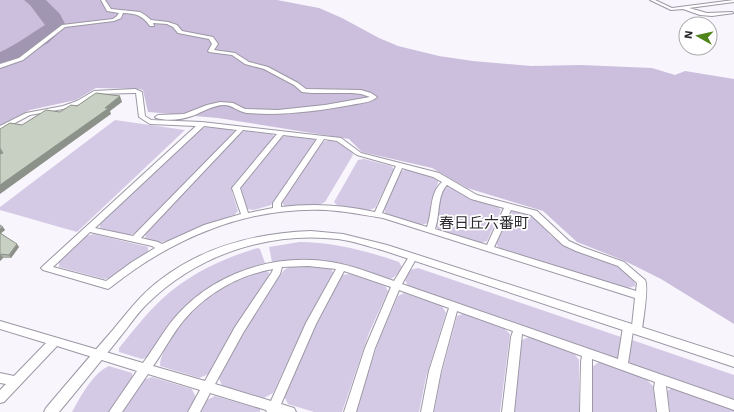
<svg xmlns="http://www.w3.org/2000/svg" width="734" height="412" font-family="'Work Sans','Noto Sans JP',sans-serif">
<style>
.green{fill:#d5cae6}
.forest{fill:#cbbfdd}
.water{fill:#a196b2}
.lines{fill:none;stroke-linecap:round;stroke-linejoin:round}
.minor-casing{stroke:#9c97a4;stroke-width:2}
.tertiary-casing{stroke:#9c97a4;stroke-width:2}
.minor{fill:#fff;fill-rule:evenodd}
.tertiary{fill:#fff;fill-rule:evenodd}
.wall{fill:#acb3a9}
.shaded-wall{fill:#8c9289}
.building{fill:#c8d0c4;stroke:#8c9289}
.labels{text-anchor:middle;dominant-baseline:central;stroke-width:3.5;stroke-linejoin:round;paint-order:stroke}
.quarter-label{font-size:15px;fill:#2b292e;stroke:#fff}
</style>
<rect width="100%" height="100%" fill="#f8f5fd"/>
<g class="green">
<polygon points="115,120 185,130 77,232 0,210 0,207"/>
<polygon points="207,127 232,129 234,132 138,232 130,235 100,228 100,223 201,129"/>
<polygon points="246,131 272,134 275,137 233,185 232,192 238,211 234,215 198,227 168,241 160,242 146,239 145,234 240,133"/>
<polygon points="287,136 313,139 316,141 271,205 254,210 247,209 241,188 282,137"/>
<polygon points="329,140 340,143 352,152 353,155 325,202 319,205 285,206 281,202 323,142"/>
<polygon points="364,159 391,166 394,169 375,208 369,210 338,206 334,202 358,160"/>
<polygon points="406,170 434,177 439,180 431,202 430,219 428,223 421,225 386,214 384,210 400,171"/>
<polygon points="451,187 472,199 497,206 501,210 487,241 481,243 439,231 436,226 439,216 439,202 444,188"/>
<polygon points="515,211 537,219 550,235 569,249 614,265 623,270 632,277 636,286 628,288 500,249 496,244 510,212"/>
<polygon points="94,234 148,247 148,252 114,277 104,279 59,267 59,262 86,236"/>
<path d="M 299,242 C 333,242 367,251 399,262 L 402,267 C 398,272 396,278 389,279 C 382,279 362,269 354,267 C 326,258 300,258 272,262 L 269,247 Z"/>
<path d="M 258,248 L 260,249 L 265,263 C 231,272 202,288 178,314 C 166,326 158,342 148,357 L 142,359 L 119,352 L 119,348 C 133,331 146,314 162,299 C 189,274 223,258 258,248 Z"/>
<polygon points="311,265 331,268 333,273 306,322 273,393 264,398 222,386 219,378 256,309 284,270 291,266"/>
<polygon points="418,268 621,337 618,360 408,286 405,280 410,270"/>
<path d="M 266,270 L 270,274 L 235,327 L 209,374 L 199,378 L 160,366 C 160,355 166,348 172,338 C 198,300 223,285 266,270 Z"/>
<polygon points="350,274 385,286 388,291 369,333 342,412 314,412 288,404 284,396 308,341 342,275"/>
<polygon points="404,293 442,306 446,313 426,377 419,412 355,412 378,343 398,296"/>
<polygon points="465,313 504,328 510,334 500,412 434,412 441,376 457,316"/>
<polygon points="529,337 573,352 579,360 579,412 514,412 522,340"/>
<polygon points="632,340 734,375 734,400 628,363"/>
<polygon points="599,362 645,378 653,386 656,412 593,412 592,367"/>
<path d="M 109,366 L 132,373 L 133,378 L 108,412 L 72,412 C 80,397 93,373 109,366 Z"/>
<polygon points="152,377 192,389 196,398 187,412 122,412 143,380"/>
<polygon points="674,387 734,409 734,412 670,412 667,391"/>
<polygon points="215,396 260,409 260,412 200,412 207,400"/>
</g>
<polygon class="forest" points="0,0 277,0 319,8 342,18 379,38 398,46 439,56 473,61 531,66 581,65 652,68 675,75 685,71 734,79 734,324 661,279 625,261 577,242 543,211 467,188 432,168 362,152 349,139 218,118 148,112 143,90 139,89 96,88 76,100 30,110 0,126"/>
<path class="water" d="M 24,0 L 46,0 L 60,14 L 66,26 L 48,43 L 21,57 L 0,64 L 0,52 C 16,45 30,34 45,25 L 30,5 Z"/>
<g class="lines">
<g class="minor-casing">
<g id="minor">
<path d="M 101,0 L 105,0 L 111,9 L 140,12 L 145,15 L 151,20 L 168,22 L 177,25 L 182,31 L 213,37 L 218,44 L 214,50 L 235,53 L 249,62 L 268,67 L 298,83 L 306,89 L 361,90 L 371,93 L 377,97 C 371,103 359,103 351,105 C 317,111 282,116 247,113 C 238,112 233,105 224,105 C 213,105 203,112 192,116 C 181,120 167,121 156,118 L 155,117 L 158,115 L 184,114 L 207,105 L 220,102 L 233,103 L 245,109 L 278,110 L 325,105 L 370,97 L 361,94 L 352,93 L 311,93 L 302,92 L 294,85 L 264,69 L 245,64 L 232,55 L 209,52 L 208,51 L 212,44 L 209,39 L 178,33 L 173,27 L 167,24 L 153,23 L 154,26 L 150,26 C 143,16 136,13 123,13 L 121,18 L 114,21 L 65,27 L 23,60 L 0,68 L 0,64 L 19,58 L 62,25 L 113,19 L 117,16 L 119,13 L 107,11 Z"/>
<polygon points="650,0 655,0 672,8 734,0 734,2 689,8 707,13 732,12 734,13 712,16 700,15 683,9 671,10"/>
<path d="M 135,89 L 142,92 L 145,116 L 151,120 L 202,122 L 341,138 L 361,153 L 439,173 L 477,195 L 537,211 L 569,241 L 582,247 L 624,262 L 645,280 C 649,287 643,320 642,330 L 641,333 L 637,334 L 633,331 L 628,363 L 734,400 L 734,410 L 666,386 L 669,412 L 657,412 L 654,388 L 655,382 L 592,359 L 592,412 L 580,412 L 581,362 L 582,356 L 522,334 L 514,412 L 502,412 L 511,337 L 513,331 L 457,311 L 441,371 L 433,412 L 421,412 L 429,371 L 449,308 L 399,290 L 375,348 L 356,412 L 344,412 L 365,348 L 391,287 L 344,271 L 316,324 L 281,404 L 294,408 L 296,412 L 267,412 L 266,410 L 210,393 L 200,412 L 188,412 L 200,390 L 148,374 L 122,412 L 109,412 L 137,371 L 57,346 L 4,402 L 0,403 L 0,390 L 6,384 L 0,383 L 0,373 L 14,376 L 46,343 L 0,329 L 0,321 L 143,363 C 155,347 165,328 178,314 C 216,272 276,253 331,262 C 352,265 373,274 394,281 L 410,255 L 416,255 L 417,257 L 402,284 L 618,359 L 623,327 L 624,324 L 628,323 L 632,326 L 635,298 L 383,218 C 364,215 345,211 326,210 C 247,206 171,239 111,287 L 108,289 L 43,270 L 41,268 L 43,266 L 196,126 L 150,124 L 139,117 L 136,93 L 135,93 L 97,94 L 81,104 L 63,109 L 30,115 L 0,131 L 0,126 L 26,113 L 63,106 L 77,101 L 94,91 ZM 204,126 L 237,130 L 133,236 L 95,228 ZM 243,130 L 277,134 L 232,188 L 241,214 L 204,225 L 162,244 L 158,242 L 141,238 ZM 283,135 L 317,139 L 273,203 L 273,208 L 248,213 L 240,188 ZM 324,139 L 337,141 L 357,155 L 396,166 L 375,212 C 343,205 313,203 281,207 L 281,203 ZM 402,168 L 433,177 L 442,182 C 429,194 433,211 427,227 L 382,213 ZM 447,185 L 471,199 L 504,208 L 487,245 L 435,229 C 440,215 437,195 447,185 ZM 511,210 L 531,215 L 563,245 L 576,251 L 618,266 L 637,283 L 636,291 L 494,247 ZM 90,232 L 152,246 L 155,248 L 132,262 L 106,281 L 53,267 ZM 308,266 L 336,269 L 306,323 L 271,401 L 215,384 L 243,333 L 280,274 L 282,267 ZM 273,269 L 272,272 L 235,327 L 205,381 L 153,366 C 164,351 172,334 184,320 C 206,294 239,275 273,269 Z"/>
</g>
</g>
<g class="tertiary-casing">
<path id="tertiary" d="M 311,231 L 343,234 L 387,245 L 734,357 L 734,367 L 382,250 C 367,246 353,241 338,239 C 269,231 199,254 149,302 C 138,312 130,325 120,337 C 100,362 80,387 59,412 L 44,412 L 46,408 C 68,382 90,356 112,331 C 127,313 141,294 160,280 C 204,246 257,233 311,231 Z"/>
</g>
<use href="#minor" class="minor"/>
<use href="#tertiary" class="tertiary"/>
</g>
<polygon class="wall" points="0,225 5,230 1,233 19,247 11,258 3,258 0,261"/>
<g class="shaded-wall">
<polygon points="120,96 122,102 110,111 111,114 0,194 0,185"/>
<polygon points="0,148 3,154 0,155"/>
<polygon points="3,227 5,230 0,234 0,229"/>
<polygon points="17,244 19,247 11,258 9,255"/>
<polygon points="1,254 3,258 0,261 0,256"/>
</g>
<g class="building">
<polygon points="96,93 120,96 105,108 109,108 0,185 0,154 3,153 0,148 0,129 10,123 22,125 46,110 60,112 71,105 77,106"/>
<polygon points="0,225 3,227 0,229"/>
<polygon points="0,233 17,244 9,255 1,254 0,256"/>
</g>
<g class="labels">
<g class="quarter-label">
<text x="484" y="223">春日丘六番町</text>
</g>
</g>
<g transform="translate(698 36) rotate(278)"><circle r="19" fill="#ffffff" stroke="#aaa9ab"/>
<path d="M0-3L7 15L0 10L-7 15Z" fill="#50851c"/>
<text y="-6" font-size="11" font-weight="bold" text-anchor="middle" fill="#2b292e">N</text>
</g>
</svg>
